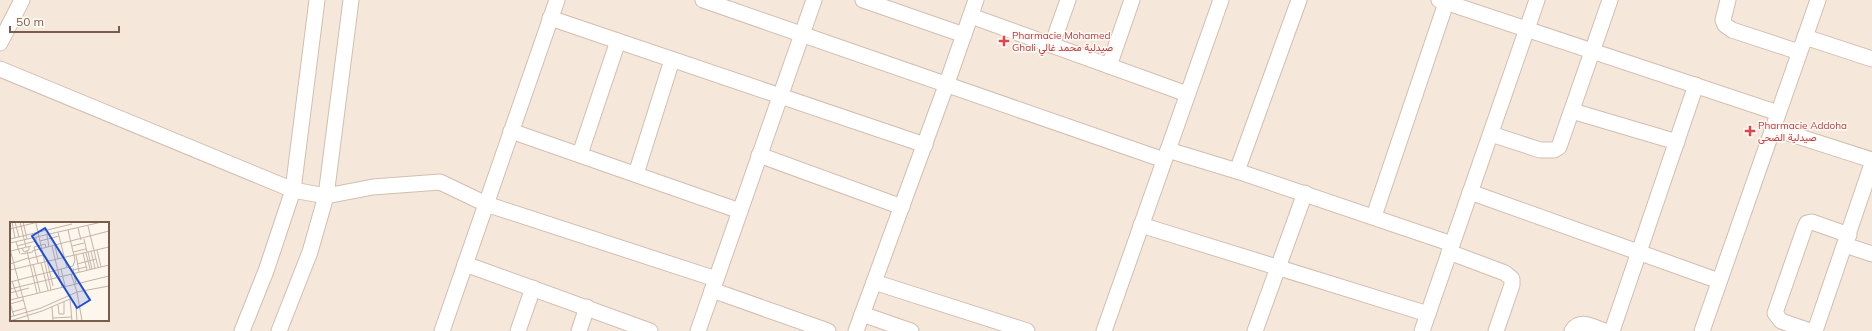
<svg xmlns="http://www.w3.org/2000/svg" width="1872" height="331" font-family="Mulish,Vazirmatn,sans-serif">
<style>
.residential{fill:#f5e8da;fill-rule:evenodd}
.lines{fill:none;stroke-linecap:round;stroke-linejoin:round}
.street-casing{stroke:#d1beb0;stroke-width:17}
.street{stroke:#fff;stroke-width:15}
.health-dot{fill:#e0444e;stroke:#fffaf3;stroke-width:1.5}
.labels{text-anchor:middle;dominant-baseline:central;stroke-width:3;stroke-linejoin:round;paint-order:stroke}
.health-label{font-size:10px;fill:#be3a42;stroke:#fffaf3;text-anchor:start}
.inset-road{fill:none;stroke:#c5b3a7;stroke-width:1}
.view{fill:#1d4ed8;fill-opacity:0.15;stroke:#1d4ed8;stroke-width:2}
.inset-edge{fill:none;stroke:#7a5c4d;stroke-width:2}
</style>
<rect width="100%" height="100%" fill="#fdf6ec"/>
<path class="residential" d="M 0,0 L 1872,0 L 1872,331 L 0,331 ZM 11,223 L 108,223 L 108,320 L 11,320 Z"/>
<g class="lines">
<g class="street-casing">
<g id="street">
<polyline points="703,0 1164,160"/>
<polyline points="863,0 964,35"/>
<polyline points="1439,0 1778,113"/>
<polyline points="1728,0 1723,20 1725,25 1732,30 1799,52"/>
<polyline points="971,16 1187,94"/>
<polyline points="550,18 925,145"/>
<polyline points="1805,37 1872,59"/>
<polyline points="0,43 22,0"/>
<polyline points="1052,45 1068,0"/>
<polyline points="1109,66 1132,0"/>
<polyline points="0,69 293,190 326,196 373,187 440,182 486,204 716,279"/>
<polyline points="1572,111 1677,142"/>
<polyline points="1772,128 1872,160"/>
<polyline points="511,131 740,211"/>
<polyline points="1491,134 1540,150 1554,150 1559,147 1610,0"/>
<polyline points="1168,150 1237,171 1452,244"/>
<polyline points="580,154 618,41"/>
<polyline points="759,155 902,207"/>
<polyline points="1237,171 1299,0"/>
<polyline points="636,174 672,60"/>
<polyline points="1470,192 1719,281"/>
<polyline points="1374,216 1446,3"/>
<polyline points="1141,225 1428,314"/>
<polyline points="1845,245 1872,254"/>
<polyline points="1449,252 1505,273 1512,279 1512,285 1496,331"/>
<polyline points="465,264 650,331"/>
<polyline points="874,282 1027,331"/>
<polyline points="712,290 828,331"/>
<polyline points="862,314 911,331"/>
<polyline points="242,331 266,271 293,190 317,0"/>
<polyline points="279,331 310,252 326,196 351,0"/>
<polyline points="442,331 557,0"/>
<polyline points="518,331 533,288"/>
<polyline points="579,331 587,307"/>
<polyline points="698,331 814,0"/>
<polyline points="856,331 947,83 976,0"/>
<polyline points="1104,331 1221,0"/>
<polyline points="1255,331 1305,193"/>
<polyline points="1422,331 1537,0"/>
<path d="M 1572,331 C 1580,318 1593,327 1604,331"/>
<polyline points="1612,331 1696,85"/>
<polyline points="1702,331 1818,0"/>
<polyline points="1810,331 1781,321 1775,313 1805,227 1807,223 1812,222 1849,235"/>
<polyline points="1815,331 1872,164"/>
</g>
</g>
<use href="#street" class="street"/>
</g>
<g class="health-dot">
<path d="M1002 35h4v4h4v4h-4v4h-4v-4h-4v-4h4z"/>
<path d="M1748 125h4v4h4v4h-4v4h-4v-4h-4v-4h4z"/>
</g>
<g class="labels">
<g class="health-label">
<text x="1012" y="35">Pharmacie Mohamed<tspan x="1012" dy="12">Ghali صيدلية محمد غالي</tspan></text>
<text x="1758" y="125">Pharmacie Addoha<tspan x="1758" dy="12">صيدلية الضحى</tspan></text>
</g>
</g>
<g transform="translate(10 222)">
<rect width="99" height="99" fill="#fdf6ec"/>
<path class="inset-road" d="M 2,0 L 5,16M 5,0 L 9,15M 10,0 L 16,25M 13,0 L 17,17M 26,1 L 29,15M 78,4 L 88,45M 68,6 L 71,18M 0,7 L 28,0M 48,10 L 57,46M 37,13 L 39,25M 29,15 L 41,68M 0,17 L 62,2M 74,17 L 77,30M 30,19 L 49,14M 6,20 L 10,32M 0,21 L 92,0M 7,24 L 26,19 L 26,15M 42,24 L 45,37M 45,24 L 48,37M 62,24 L 74,21M 12,26 L 14,30 L 19,28 L 19,25M 0,27 L 19,99M 87,28 L 91,45M 1,29 L 21,24M 17,29 L 27,71M 22,29 L 99,9M 81,29 L 85,46M 63,30 L 76,27M 78,30 L 82,47M 73,31 L 77,48M 76,31 L 80,47M 11,32 L 23,30M 66,33 L 69,50M 18,37 L 33,33M 45,37 L 52,65M 37,39 L 43,64M 28,41 L 24,25 L 35,22 L 36,25M 31,41 L 38,68M 0,42 L 18,36M 23,42 L 30,70M 67,42 L 86,37M 63,46 L 66,62M 51,47 L 55,64M 0,48 L 99,25M 63,48 L 76,45M 61,52 L 67,70 L 72,99M 2,59 L 8,76M 0,60 L 63,44 L 65,38 L 58,8M 0,67 L 99,43M 0,71 L 19,66M 60,77 L 62,99M 0,78 L 99,54M 0,81 L 4,94M 0,82 L 14,78M 48,83 L 49,92 L 54,92 L 54,80M 42,85 L 43,99M 66,85 L 67,99M 2,90 L 16,86M 0,95 L 31,86 L 67,70 L 99,64M 43,96 L 61,95M 0,99 L 32,89 L 60,77"/>
<path class="view" d="M 35,6 L 80,78 L 67,86 L 22,14 Z"/>
<rect width="99" height="99" class="inset-edge"/>
</g>
<path d="M10 26v6h109v-6" fill="none" stroke="#7a5c4d" stroke-width="2"/>
<text x="16" y="26" font-size="12" fill="#7a5c4d" stroke="#fffaf3" stroke-width="3" paint-order="stroke">50 m</text>
</svg>
